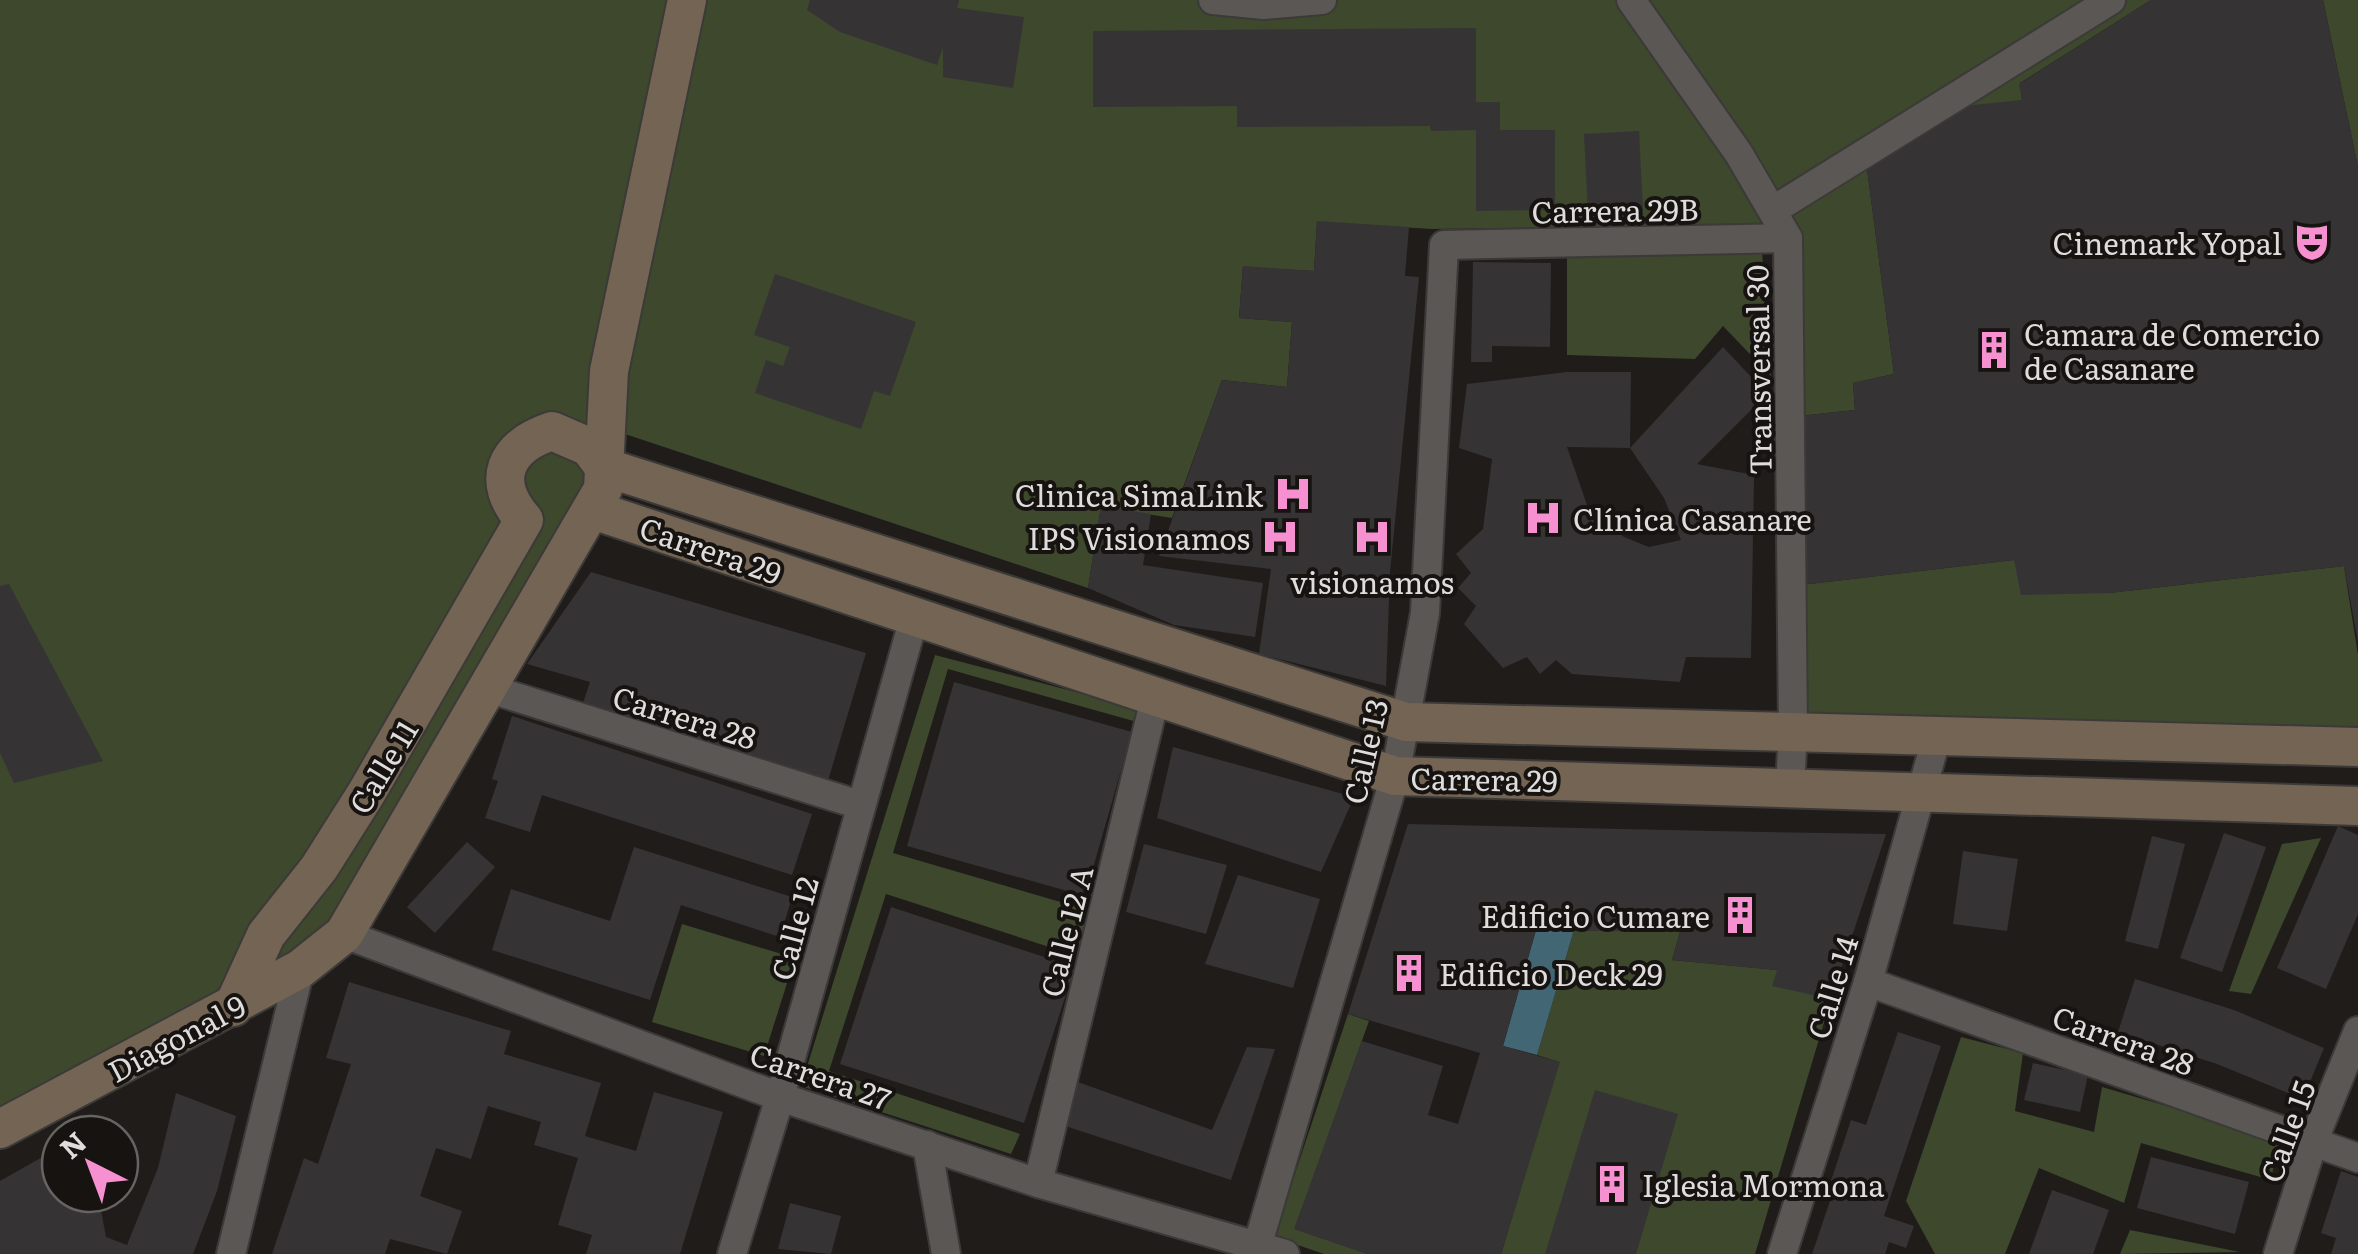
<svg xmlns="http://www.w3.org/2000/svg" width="2358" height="1254" font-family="Literata,serif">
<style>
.green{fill:#3d482d}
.water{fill:#426673}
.building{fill:#363335;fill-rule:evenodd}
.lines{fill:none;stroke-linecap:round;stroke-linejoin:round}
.minor-casing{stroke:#3c3a39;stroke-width:32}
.secondary-casing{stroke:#3c3a39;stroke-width:42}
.minor{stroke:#5b5755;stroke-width:28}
.secondary{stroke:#746453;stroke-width:38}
.labels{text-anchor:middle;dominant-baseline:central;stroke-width:8;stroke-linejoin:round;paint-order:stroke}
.street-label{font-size:30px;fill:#dfdddc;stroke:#161311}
.poi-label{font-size:30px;fill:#dfdddc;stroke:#161311;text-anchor:end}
</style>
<rect width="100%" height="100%" fill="#1f1c1a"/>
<g class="green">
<polygon points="0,0 2151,0 2020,83 2022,100 1866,161 1894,374 1853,383 1855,410 1799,416 1783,224 1432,229 1317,222 1314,271 1243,267 1239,318 1292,322 1287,387 1222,380 1172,518 1101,507 1088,588 610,429 603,459 333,922 312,944 0,1110"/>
<polygon points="2323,0 2358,0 2358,167"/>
<polygon points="1762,251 1771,376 1723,326 1695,359 1567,355 1567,254"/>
<polygon points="2014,560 2109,593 2344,566 2358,655 2358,737 1801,724 1801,585"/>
<polygon points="935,655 1140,709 1137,722 948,669 893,853 1088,910 1080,957 886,894 829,1071 1020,1134 1011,1154 801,1086"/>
<polygon points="2321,838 2251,994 2229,991 2282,844"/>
<polygon points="682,924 795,958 764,1056 652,1022"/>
<polygon points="1574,930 1680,932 1672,960 1777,970 1831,999 1755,1254 1501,1254 1559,1062 1537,1055"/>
<polygon points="1348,1014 1369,1021 1295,1229 1368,1254 1324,1254 1274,1237"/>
<polygon points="1961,1037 2023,1053 2015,1111 2094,1132 2102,1087 2279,1139 2271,1180 2141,1143 2124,1203 2039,1168 2005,1254 1935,1254 1906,1201"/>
<polygon points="2130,1230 2240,1252 2120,1254"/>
</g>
<polygon class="water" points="1536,930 1574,930 1537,1055 1503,1046"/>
<g class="building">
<polygon points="810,0 959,0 957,8 1024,17 1013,88 943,77 943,47 937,65 840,32 807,10"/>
<polygon points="2151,0 2323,0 2358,167 2358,642 2344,566 2109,593 2021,595 2014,560 1801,585 1799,416 1855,410 1853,383 1894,374 1866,161 1955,107 2022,100 2019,84"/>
<polygon points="1476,28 1476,102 1500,102 1500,130 1555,130 1555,210 1476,211 1476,130 1431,131 1430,126 1237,127 1237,106 1093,107 1093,31"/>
<polygon points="1639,131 1643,211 1588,213 1584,134"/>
<polygon points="1317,221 1409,227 1405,276 1419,277 1390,572 1386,686 1259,654 1271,569 1159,556 1222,380 1287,387 1292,322 1239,318 1243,266 1314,271"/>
<polygon points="1473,262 1551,263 1550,347 1492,346 1492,362 1471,362"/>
<polygon points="775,274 916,322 890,396 874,391 861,429 755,393 766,360 783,366 790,347 754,335"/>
<path d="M 1723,347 L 1767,394 L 1697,464 L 1754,475 L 1751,658 L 1686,657 L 1680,682 L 1572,674 L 1556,660 L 1540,674 L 1527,657 L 1503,668 L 1464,624 L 1476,606 L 1458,588 L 1471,573 L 1456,554 L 1483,529 L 1492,459 L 1459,448 L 1467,384 L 1567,372 L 1631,372 L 1630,448 ZM 1567,447 L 1630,448 L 1664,498 L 1681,540 L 1649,547 L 1624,537 L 1588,508 Z"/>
<polygon points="1101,506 1151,514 1143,565 1263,583 1255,637 1174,625 1088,588"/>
<polygon points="591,572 866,653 827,784 580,712 590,682 527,664"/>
<polygon points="9,584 103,761 14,783 0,753 0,586"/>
<polygon points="954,682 1132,732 1085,896 907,846"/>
<polygon points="512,716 812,814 792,875 542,795 530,832 485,818 498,781 492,779"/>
<polygon points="1173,747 1354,797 1321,872 1157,818"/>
<polygon points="1408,824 1712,831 1886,834 1831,999 1772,986 1777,970 1672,960 1680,932 1536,930 1503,1046 1560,1062 1501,1254 1368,1254 1294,1229 1362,1041 1443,1066 1428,1115 1458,1124 1480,1053 1348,1014"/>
<polygon points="2338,826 2358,835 2358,914 2326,989 2277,968"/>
<polygon points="2224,833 2266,847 2222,972 2180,958"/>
<polygon points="2152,836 2185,844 2158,949 2125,941"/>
<polygon points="467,842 495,867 435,933 407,907"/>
<polygon points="1144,844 1227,865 1206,934 1126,912"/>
<polygon points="634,847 792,897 780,937 681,905 650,1000 492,950 511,889 610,921"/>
<polygon points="1963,851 2018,859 2007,931 1953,924"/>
<polygon points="1238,875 1320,899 1293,988 1205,964"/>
<polygon points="891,907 1075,967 1024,1123 840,1064"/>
<polygon points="2135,979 2234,1010 2324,1048 2303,1099 2217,1064 2118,1032"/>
<polygon points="349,982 511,1031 504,1054 601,1083 585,1136 636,1151 654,1092 723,1112 680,1254 586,1254 592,1235 558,1225 578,1158 534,1145 541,1122 488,1106 471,1159 436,1148 420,1196 462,1211 447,1254 390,1239 385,1254 272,1254 304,1158 318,1164 351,1064 326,1058"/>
<polygon points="1898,1032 1941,1046 1884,1216 1914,1226 1906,1248 1889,1242 1885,1254 1812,1254 1831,1198 1826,1196 1851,1120 1866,1125"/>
<polygon points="1247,1047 1275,1049 1231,1180 1062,1125 1075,1081 1212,1130"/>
<polygon points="2033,1063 2088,1075 2080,1112 2024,1100"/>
<polygon points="1595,1090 1678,1114 1636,1254 1545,1254"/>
<polygon points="176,1093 236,1116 217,1191 193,1254 0,1254 0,1181 60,1147 60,1194 98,1194 106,1237 127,1245 158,1168"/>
<polygon points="2151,1157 2249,1182 2235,1234 2137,1208"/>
<polygon points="2341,1171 2358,1177 2358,1254 2331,1254 2336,1238 2321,1233"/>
<polygon points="2052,1190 2109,1210 2093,1254 2029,1254"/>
<polygon points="790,1203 841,1216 831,1254 778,1249"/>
</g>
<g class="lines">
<g class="minor-casing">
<g id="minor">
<polyline points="1213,0 1264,5 1322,0"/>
<polyline points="1631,0 1739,154 1788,238 1793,730 1790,787"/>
<polyline points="1775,209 2111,0"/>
<polyline points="490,689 860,805"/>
<polyline points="344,934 780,1097 1038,1183 1285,1254"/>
<polyline points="1868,982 2358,1158"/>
<polyline points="927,1145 946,1254"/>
<polyline points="1038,1183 1156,694"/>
<polyline points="231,1254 300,969"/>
<polyline points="732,1254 780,1097 914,618"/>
<polyline points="1255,1254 1395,776 1425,613 1444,245 1788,238"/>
<polyline points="1782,1254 1868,982 1937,736"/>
<polyline points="2278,1254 2313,1142 2358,1031"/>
</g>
</g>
<g class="secondary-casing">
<g id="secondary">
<polyline points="604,467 1406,722 2358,747"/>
<polyline points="593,510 1395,776 2358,806"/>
<path d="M 233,1007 L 266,935 L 319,868 L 367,792 L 524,520 C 490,481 504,447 552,431 L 589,447 L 604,467"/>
<polyline points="0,1129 300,969 344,934 603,489 609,371 687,0"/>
</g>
</g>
<use href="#minor" class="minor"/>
<use href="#secondary" class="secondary"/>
</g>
<defs>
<g id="theatre-bare" transform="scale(3)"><path d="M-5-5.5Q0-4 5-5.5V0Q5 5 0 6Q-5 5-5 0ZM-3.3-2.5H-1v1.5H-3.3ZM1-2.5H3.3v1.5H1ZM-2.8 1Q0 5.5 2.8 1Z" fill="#f690d0" stroke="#161311" stroke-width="2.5" paint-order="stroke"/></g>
<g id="building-bare" transform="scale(3)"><path d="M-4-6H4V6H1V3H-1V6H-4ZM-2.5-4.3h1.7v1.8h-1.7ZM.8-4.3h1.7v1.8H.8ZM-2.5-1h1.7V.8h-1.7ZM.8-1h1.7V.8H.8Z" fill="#f690d0" stroke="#161311" stroke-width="2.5" paint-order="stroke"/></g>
<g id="hospital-bare" transform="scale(3)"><path d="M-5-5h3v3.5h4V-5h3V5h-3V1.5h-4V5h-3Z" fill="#f690d0" stroke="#161311" stroke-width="2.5" paint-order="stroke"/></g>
</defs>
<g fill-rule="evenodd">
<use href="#theatre-bare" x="2312" y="242"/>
<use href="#building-bare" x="1994" y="350"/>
<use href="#hospital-bare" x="1293" y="494"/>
<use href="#hospital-bare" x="1543" y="518"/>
<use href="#hospital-bare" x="1280" y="537"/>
<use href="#hospital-bare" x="1372" y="537"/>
<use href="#building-bare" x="1740" y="915"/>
<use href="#building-bare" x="1409" y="973"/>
<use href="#building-bare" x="1612" y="1184"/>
</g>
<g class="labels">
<g class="street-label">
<text transform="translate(1615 209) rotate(-1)">Carrera 29B</text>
<text transform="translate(1757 370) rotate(-91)">Transversal 30</text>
<text transform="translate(711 549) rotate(19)">Carrera 29</text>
<text transform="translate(685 716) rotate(17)">Carrera 28</text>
<text transform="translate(1364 751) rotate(-77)">Calle 13</text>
<text transform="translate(382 766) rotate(-59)">Calle 11</text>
<text transform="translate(1484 778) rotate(1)">Carrera 29</text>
<text transform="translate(793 928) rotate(-75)">Calle 12</text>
<text transform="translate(1065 931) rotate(-76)">Calle 12 A</text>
<text transform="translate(1831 987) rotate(-73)">Calle 14</text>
<text transform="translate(176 1037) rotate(-28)">Diagonal 9</text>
<text transform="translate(2124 1039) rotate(20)">Carrera 28</text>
<text transform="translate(821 1075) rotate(19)">Carrera 27</text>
<text transform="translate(2286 1131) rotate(-70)">Calle 15</text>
</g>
<g class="poi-label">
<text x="2282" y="242">Cinemark Yopal</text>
<text x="2024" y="333" text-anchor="start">Camara de Comercio<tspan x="2024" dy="34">de Casanare</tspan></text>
<text x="1263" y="494">Clinica SimaLink</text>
<text x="1573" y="518" text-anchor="start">Clínica Casanare</text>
<text x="1250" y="537">IPS Visionamos</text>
<text x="1372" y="581" text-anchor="middle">visionamos</text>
<text x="1710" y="915">Edificio Cumare</text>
<text x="1439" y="973" text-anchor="start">Edificio Deck 29</text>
<text x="1642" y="1184" text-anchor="start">Iglesia Mormona</text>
</g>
</g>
<g transform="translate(90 1164) rotate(318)"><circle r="48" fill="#161311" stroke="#666462" stroke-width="2.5"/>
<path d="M0-8L18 38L0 25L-18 38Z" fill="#f690d0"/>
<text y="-15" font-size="28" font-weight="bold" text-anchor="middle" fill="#dfdddc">N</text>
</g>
</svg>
